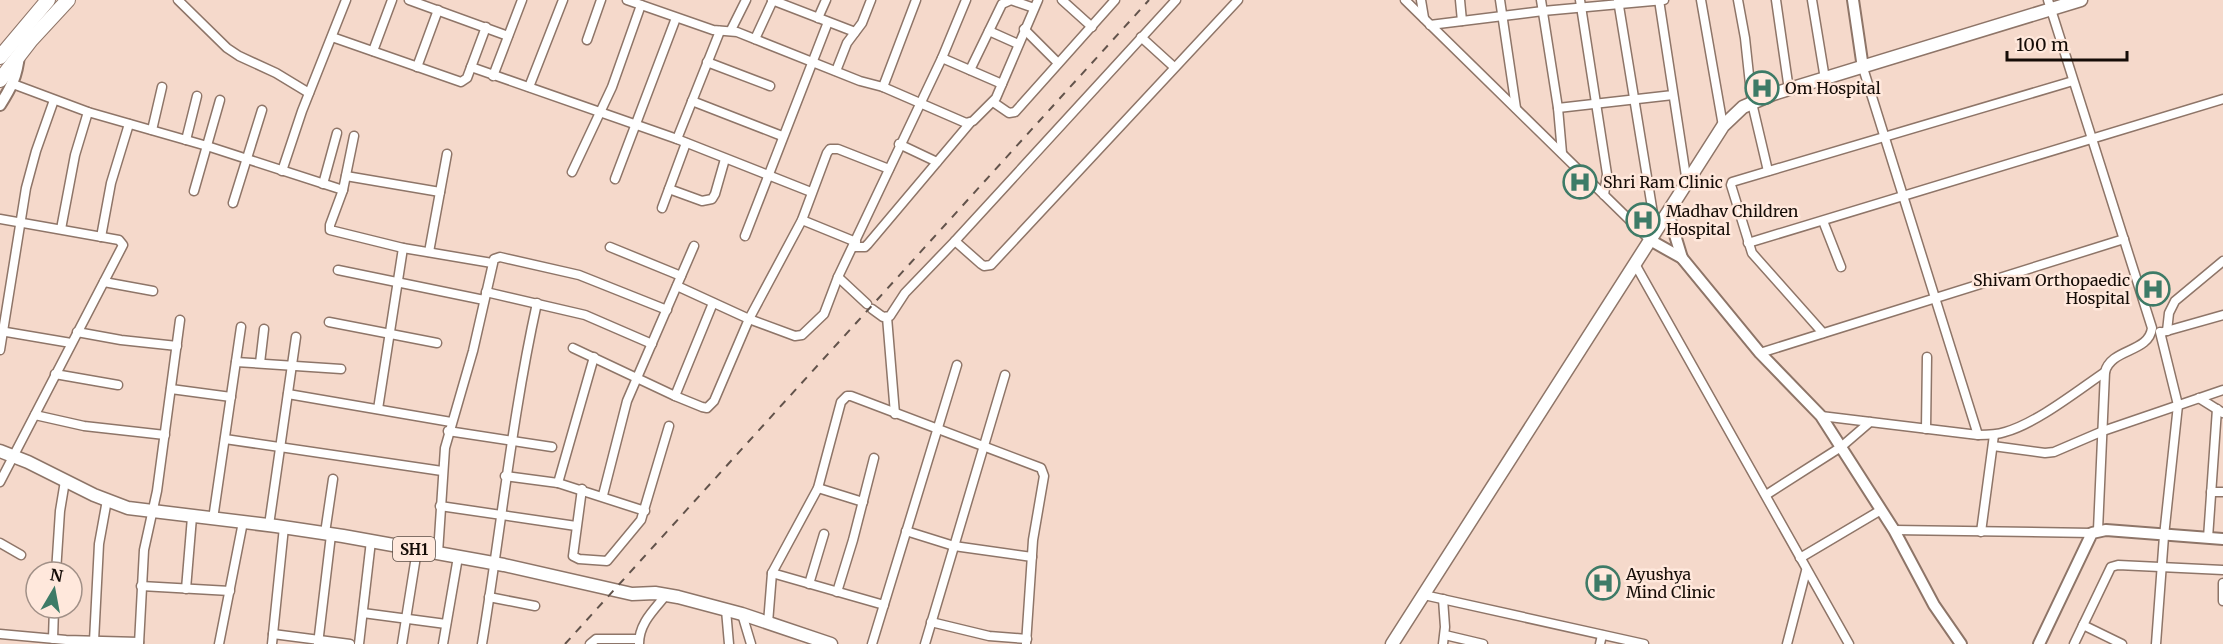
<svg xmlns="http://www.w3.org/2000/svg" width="2223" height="644" font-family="Merriweather,serif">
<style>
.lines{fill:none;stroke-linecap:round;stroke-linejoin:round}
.minor-casing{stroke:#8e7568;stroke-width:11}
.tertiary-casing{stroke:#8e7568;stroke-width:14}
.secondary-casing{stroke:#8e7568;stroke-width:15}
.primary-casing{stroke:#8e7568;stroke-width:15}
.trunk-casing{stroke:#8e7568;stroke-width:16}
.minor{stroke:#fff;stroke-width:8}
.tertiary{stroke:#fff;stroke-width:10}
.secondary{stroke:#fff;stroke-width:12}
.primary{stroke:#fff;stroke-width:12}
.trunk{stroke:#fff;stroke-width:14}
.rail{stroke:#62534b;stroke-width:2;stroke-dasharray:8 8;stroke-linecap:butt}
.labels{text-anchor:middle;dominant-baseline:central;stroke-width:5;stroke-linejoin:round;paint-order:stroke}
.shield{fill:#ffe8dc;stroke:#5b4e47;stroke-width:1.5}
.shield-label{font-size:15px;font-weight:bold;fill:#150c07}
.poi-label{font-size:16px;fill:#150c07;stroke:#ffe8dc;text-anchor:start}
</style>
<rect width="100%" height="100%" fill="#f5d9cb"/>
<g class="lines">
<g class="minor-casing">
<g id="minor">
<polyline points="178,0 227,48 239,56 276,73 309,93"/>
<polyline points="409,0 508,36"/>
<polyline points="627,0 713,30 737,32 860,81 883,87 966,123 973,121 996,98 1038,0"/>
<polyline points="772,0 855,32"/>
<polyline points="1062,0 1092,27"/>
<polyline points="1405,0 1650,240"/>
<polyline points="1421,0 1424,18"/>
<polyline points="1460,0 1462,21"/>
<polyline points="1500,0 1516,108"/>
<polyline points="1541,0 1558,108 1562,153"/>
<polyline points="1580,0 1607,174 1604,195"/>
<polyline points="1618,0 1656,232"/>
<polyline points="1659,0 1687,183"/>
<polyline points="1701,0 1723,126"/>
<polyline points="1738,0 1745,38 1752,103 1768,171"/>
<polyline points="1776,0 1789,90"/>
<polyline points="1812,0 1825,79"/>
<path d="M 2048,0 L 2152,328 C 2149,353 2111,348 2105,372 L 2098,530"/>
<polyline points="818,18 826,0"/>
<polyline points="1430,25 1543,11 1664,0"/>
<polyline points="1024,29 1058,63"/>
<polyline points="731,30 746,0"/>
<polyline points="989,31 1018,44"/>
<polyline points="332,37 461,82 467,78 486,27"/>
<polyline points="1141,37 1174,67"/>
<polyline points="755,39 773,0"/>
<polyline points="587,40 601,0"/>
<polyline points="373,51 392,0"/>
<polyline points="942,58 1002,84"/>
<polyline points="707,62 770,86"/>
<polyline points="417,67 438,10"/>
<polyline points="471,67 677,139 811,192"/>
<polyline points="1863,68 1978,435"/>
<polyline points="970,70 1002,4 1011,0 1034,8"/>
<polyline points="836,71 847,43 862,23 871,0"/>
<polyline points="493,76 522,0"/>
<polyline points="13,84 88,112 207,146 343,190"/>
<polyline points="529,87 563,0"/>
<polyline points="883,87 916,0"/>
<polyline points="692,101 782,136"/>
<polyline points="993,102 1009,113 1015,112 1115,0"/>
<polyline points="1558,108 1673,95"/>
<polyline points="152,130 162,87"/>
<polyline points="354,136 343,190 330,225 330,230 403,248 492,263"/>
<polyline points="677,139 720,31"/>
<polyline points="186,140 197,96"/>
<polyline points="899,144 937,162"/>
<polyline points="282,171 302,111 346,0"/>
<polyline points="572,172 612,87 641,5"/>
<polyline points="346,176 440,192"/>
<polyline points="615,179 676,18"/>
<polyline points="323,184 337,133"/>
<polyline points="669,189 702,201 712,199 715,194 725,159"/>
<polyline points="194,191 220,100"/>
<polyline points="233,203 262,110"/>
<polyline points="662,208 686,143"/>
<polyline points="0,219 119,240 123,245 0,482"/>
<polyline points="802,220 856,242"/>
<polyline points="1823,221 1841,267"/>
<polyline points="61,229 75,155 88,112"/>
<polyline points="745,236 828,22"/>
<polyline points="101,237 111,183 129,124"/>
<polyline points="955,241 981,264 984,266 991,265 1238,0"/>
<polyline points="1748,243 2223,99"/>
<polyline points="610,247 681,276"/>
<polyline points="853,247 865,247 868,244 970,123"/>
<polyline points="429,252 447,154"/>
<polyline points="1635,264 1849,644"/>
<polyline points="338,270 484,300"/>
<polyline points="838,277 867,304"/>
<polyline points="104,282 153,291"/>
<polyline points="677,286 749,319 795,336 802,335 824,314 838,277 942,58 966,0"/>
<polyline points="486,292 585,315 652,344"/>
<polyline points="872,309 883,317 890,316 905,293 955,241 1176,0"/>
<polyline points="887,317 895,414"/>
<polyline points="329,322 437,343"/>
<polyline points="0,331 71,343"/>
<polyline points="2167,331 2169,313 2175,301 2223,261"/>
<polyline points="77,332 121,340 177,346"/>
<polyline points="2163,332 2223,315"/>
<polyline points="1823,333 1752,253 1731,185 1732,182 2073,81"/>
<polyline points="573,348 675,396 702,407 707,408 714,401 749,319 802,220 827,153 830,149 838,149 889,169"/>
<polyline points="0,350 26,188 36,151 54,100"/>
<polyline points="1760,353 2124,239"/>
<polyline points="236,362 341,369"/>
<polyline points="260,363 264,329"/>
<polyline points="55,374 118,385"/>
<polyline points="171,389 231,397"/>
<polyline points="288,394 451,422"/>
<polyline points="675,396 713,303"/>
<polyline points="2199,398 2223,413"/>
<polyline points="378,409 403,248"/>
<polyline points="35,415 84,426 165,435"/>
<path d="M 1821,416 L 1978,435 C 1987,435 1996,435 2005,432 C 2037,423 2077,391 2105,372"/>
<polyline points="1926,429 1927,357"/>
<polyline points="448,431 552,447"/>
<polyline points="225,439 442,471"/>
<polyline points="1993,446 2045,453 2054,452 2103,431 2223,390"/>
<polyline points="505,476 558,483 645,511"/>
<polyline points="558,483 594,357"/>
<polyline points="818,488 863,502"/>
<polyline points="582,489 573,556 579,559 607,561 641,520 669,426"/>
<polyline points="2211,492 2223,492"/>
<polyline points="603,495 627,401 694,246"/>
<polyline points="1766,495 1841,447 1870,422"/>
<polyline points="440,506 576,526"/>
<polyline points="213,519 241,327"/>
<polyline points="269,525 296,337"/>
<polyline points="1894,530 2092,533"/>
<polyline points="906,531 954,546 1032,557"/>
<polyline points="1981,532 1994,435"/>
<polyline points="325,533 333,479"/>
<polyline points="2208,538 2217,409"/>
<polyline points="0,543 21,555"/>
<polyline points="438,553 445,448 473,351 494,259 500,257 579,275 667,310"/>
<polyline points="1800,558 1881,510"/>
<polyline points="56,572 60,511 65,481"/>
<polyline points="772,573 884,605"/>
<polyline points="2223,583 2223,601"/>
<polyline points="809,584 824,534"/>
<polyline points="141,586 230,591"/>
<polyline points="186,589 192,517"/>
<polyline points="837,592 853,540 874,458"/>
<polyline points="1424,595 1644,644"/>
<polyline points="489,597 535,606"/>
<polyline points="1443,599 1445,627 1443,644"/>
<polyline points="726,610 729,644"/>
<polyline points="363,613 446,624"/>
<polyline points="742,614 751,644"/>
<polyline points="931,622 989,636 1027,639"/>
<polyline points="768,623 772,573 818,488 841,402 847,396 851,396 1041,468 1044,476 1033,540 1026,644"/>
<polyline points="2083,625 2122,644"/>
<polyline points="0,634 66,640 139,642"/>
<polyline points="273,634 350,644"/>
<polyline points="1445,635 1483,644"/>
<polyline points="53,639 54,608"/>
<polyline points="94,641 99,544 107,500"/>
<polyline points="139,644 144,550 157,491 180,320"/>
<polyline points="219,644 243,522"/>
<polyline points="272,644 284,527"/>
<polyline points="318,644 331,535"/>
<polyline points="359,644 371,541"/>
<polyline points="402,644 417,550"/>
<polyline points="443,644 458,557"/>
<path d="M 482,644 C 501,530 512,416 537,303"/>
<polyline points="590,644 596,639 639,639"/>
<path d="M 639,644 C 639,623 654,610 666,595"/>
<polyline points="872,644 957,365"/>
<polyline points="925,644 1005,375"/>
<polyline points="1600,644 1602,635"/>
<polyline points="1787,644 1806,571"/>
<polyline points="2074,644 2111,567 2118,565 2223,570"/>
<polyline points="2156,644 2164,536 2178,405 2160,332"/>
</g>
</g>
<g class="tertiary-casing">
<g id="tertiary">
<polyline points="1853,0 1863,68"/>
<path d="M 0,105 C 11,88 17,76 19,55"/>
<polyline points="1668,212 1682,258"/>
<polyline points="1650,240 1682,258 1760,353 1821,416 1894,530 1934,605 1961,644"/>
<polyline points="2039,644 2092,533 2106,530 2223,539"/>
</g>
</g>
<g class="secondary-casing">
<polyline id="secondary" points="1392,644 1723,126 1743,107 1773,94 2081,0"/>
</g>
<g class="primary-casing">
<polyline id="primary" points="0,451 28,462 94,495 128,508 276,526 343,536 504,565 632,594 655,593 678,597 742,614 831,644"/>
</g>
<g class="trunk-casing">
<g id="trunk">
<polyline points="0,57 48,0"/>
<polyline points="0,80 31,40 68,0"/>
</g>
</g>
<use href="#minor" class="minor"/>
<use href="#tertiary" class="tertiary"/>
<use href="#secondary" class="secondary"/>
<use href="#primary" class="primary"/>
<use href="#trunk" class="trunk"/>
<polyline class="rail" points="565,644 1149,0"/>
</g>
<defs>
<g id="hospital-ring" transform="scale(1.725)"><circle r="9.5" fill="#ffe8dc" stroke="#3e7b67" stroke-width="1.5"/><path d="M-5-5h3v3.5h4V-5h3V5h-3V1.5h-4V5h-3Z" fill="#3e7b67"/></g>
</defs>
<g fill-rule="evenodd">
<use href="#hospital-ring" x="1762" y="88"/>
<use href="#hospital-ring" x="1580" y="182"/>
<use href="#hospital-ring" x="1643" y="220"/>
<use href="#hospital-ring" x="2153" y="289"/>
<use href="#hospital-ring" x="1603" y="583"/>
</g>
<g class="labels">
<rect class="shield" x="393" y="537" width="42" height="24" rx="4.5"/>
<g class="shield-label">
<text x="414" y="549">SH1</text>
</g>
<g class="poi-label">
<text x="1785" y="88">Om Hospital</text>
<text x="1603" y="182">Shri Ram Clinic</text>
<text x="1666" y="211">Madhav Children<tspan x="1666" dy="18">Hospital</tspan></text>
<text x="2130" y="280" text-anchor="end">Shivam Orthopaedic<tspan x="2130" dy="18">Hospital</tspan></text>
<text x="1626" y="574">Ayushya<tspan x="1626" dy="18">Mind Clinic</tspan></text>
</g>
</g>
<g transform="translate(54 590) rotate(10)"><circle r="28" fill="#ffe8dc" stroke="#a19087" stroke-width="1.5"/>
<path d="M0-4.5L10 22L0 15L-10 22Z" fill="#3e7b67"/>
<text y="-9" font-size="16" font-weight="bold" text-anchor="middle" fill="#150c07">N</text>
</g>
<path d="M2007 51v9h120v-9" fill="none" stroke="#150c07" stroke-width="3"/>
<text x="2016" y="51" font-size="18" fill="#150c07" stroke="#ffe8dc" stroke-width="4.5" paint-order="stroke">100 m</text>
</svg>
